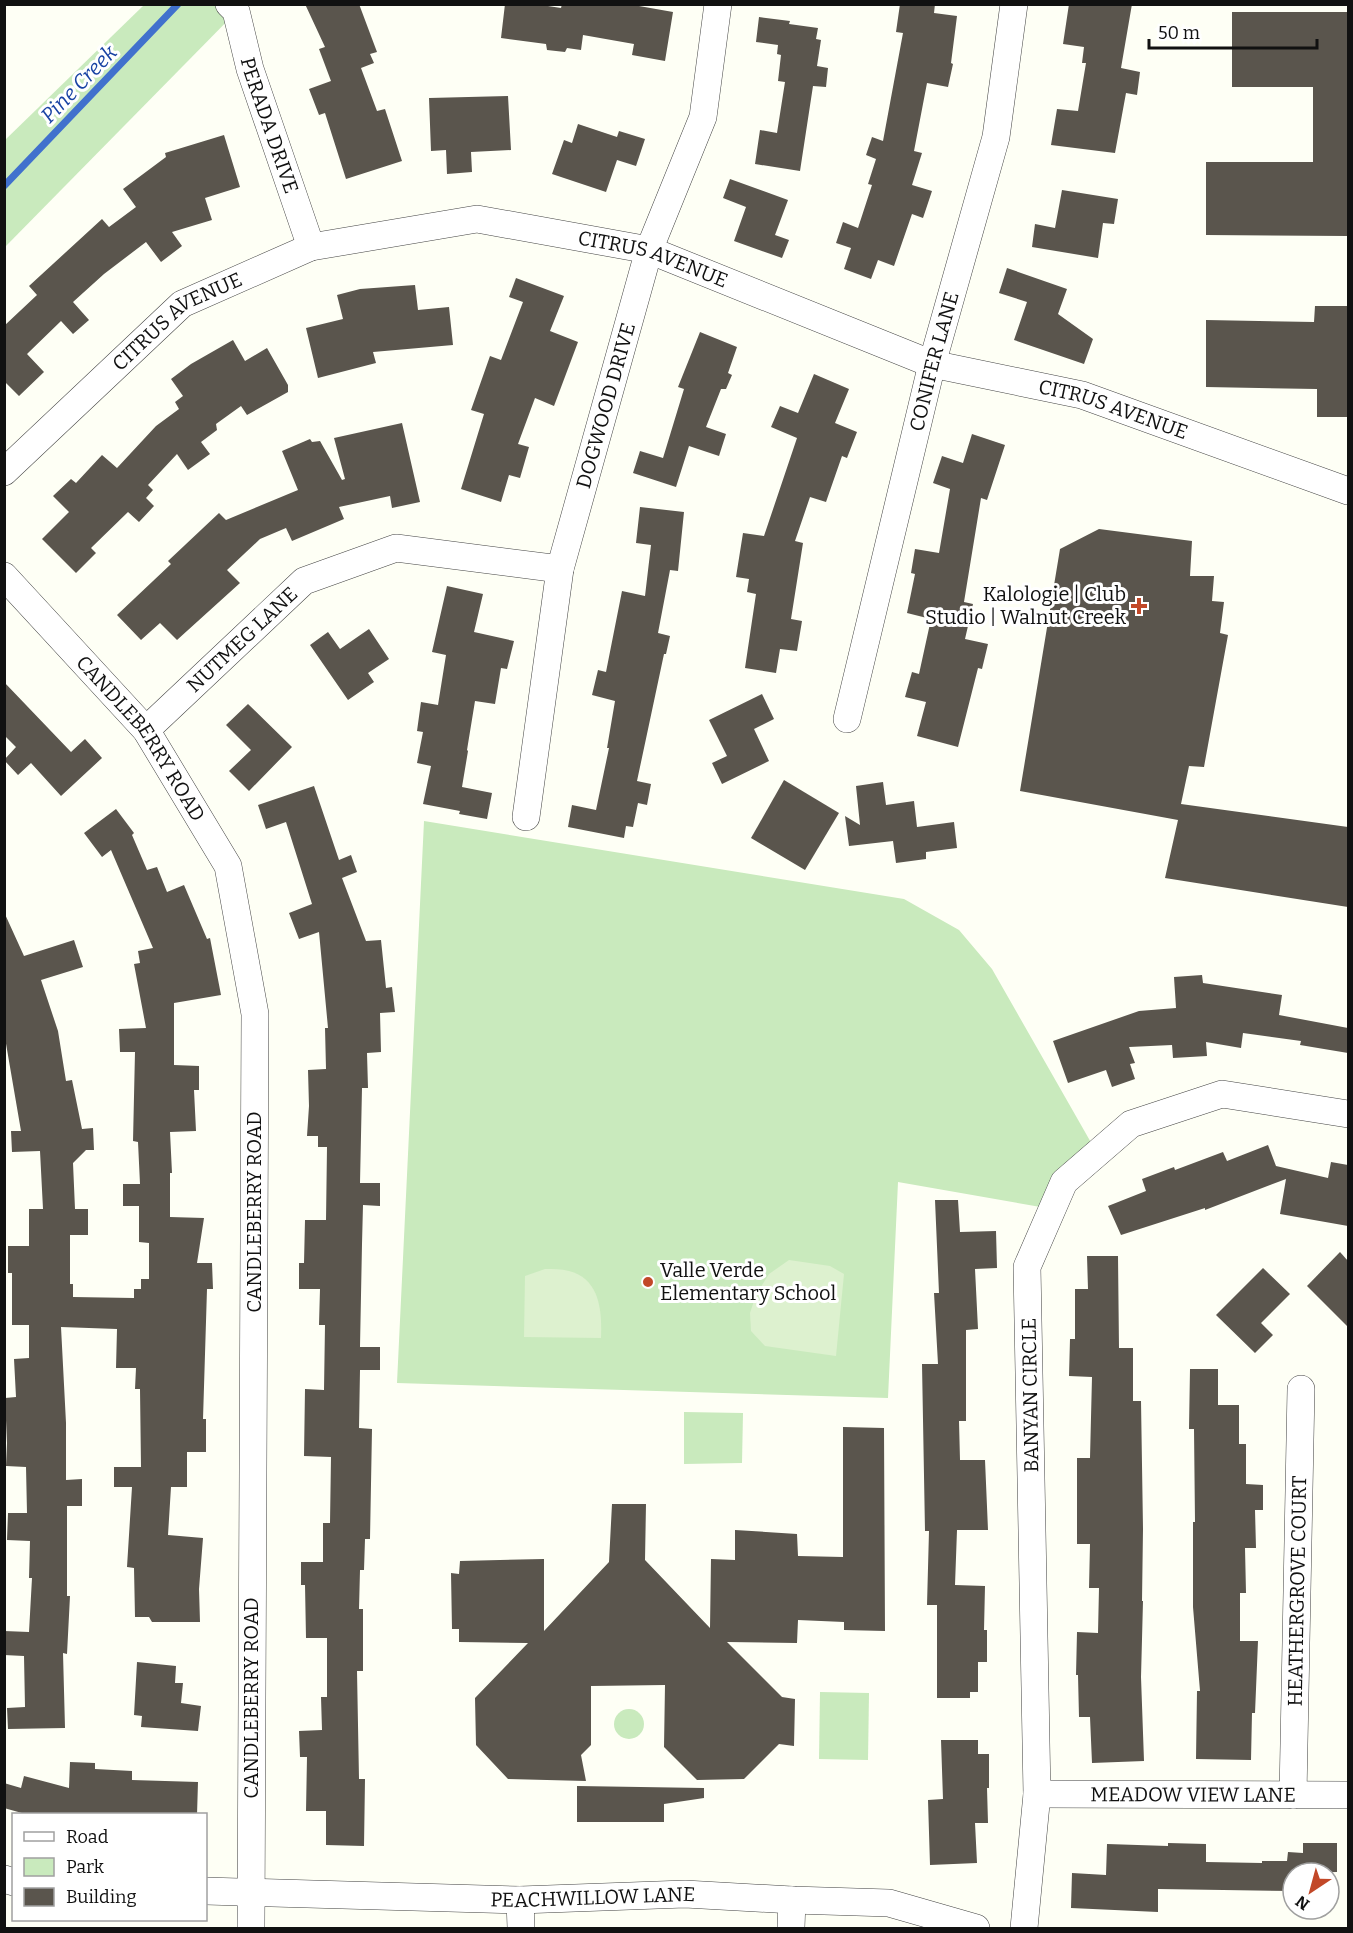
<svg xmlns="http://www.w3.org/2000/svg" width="1353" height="1933" font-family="Bitter,serif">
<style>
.green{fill:#c9eabd}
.pitch{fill:#ddf1cf}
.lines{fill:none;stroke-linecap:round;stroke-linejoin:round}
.stream{stroke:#4171cd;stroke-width:7}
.building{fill:#5a554d}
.street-casing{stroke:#444;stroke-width:28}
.street{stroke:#fff;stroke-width:27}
.poi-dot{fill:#c24828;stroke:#fff;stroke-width:2}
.labels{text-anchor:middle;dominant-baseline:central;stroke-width:6;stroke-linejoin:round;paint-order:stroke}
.street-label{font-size:20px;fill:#111;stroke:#fff}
.poi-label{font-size:20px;fill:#111;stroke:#fff;text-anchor:end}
.water-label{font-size:21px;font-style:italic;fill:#1943a4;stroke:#fff}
</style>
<rect width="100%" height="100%" fill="#fefff5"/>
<g class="green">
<polygon points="144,5 243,5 5,247 4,141"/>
<polygon points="424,821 904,899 959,930 992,969 1097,1153 1052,1209 898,1182 888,1398 397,1383"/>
<polygon points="684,1412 743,1413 742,1463 684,1464"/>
<polygon points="820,1692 869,1693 868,1760 819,1759"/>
<circle cx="629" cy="1724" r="15"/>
</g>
<g class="pitch">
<polygon points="789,1260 830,1266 844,1274 836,1356 765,1346 751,1331 750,1313 756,1295 769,1274"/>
<path d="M 545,1269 C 552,1269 561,1269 569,1271 C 600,1279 602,1311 601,1338 L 524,1337 L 525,1276 Z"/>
</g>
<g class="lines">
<polyline class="stream" points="4,186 178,4"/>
</g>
<g class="building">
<polygon points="305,4 359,4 377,52 370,54 374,63 361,68 377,111 385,109 402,161 346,179 325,113 319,115 309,89 331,81 319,49 325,47"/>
<polygon points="505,4 535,4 561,8 562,4 639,4 639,6 673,12 665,61 632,55 634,44 583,35 581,50 567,48 565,52 547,50 546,44 501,38"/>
<polygon points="900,4 935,4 934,13 957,16 951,63 953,64 948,87 927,83 914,151 922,153 912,185 932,191 923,218 912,214 894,266 878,260 871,279 844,269 851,248 836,243 843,222 858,228 872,185 868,184 876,159 866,155 872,137 883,141 903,33 896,32"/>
<polygon points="1069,4 1132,4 1121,68 1140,72 1137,95 1126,93 1115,153 1051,145 1057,109 1078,111 1086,63 1082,63 1084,47 1063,44"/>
<polygon points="1232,12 1348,12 1348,236 1206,235 1206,162 1313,162 1313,87 1232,87"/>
<polygon points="759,17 790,21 789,24 818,28 816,39 821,40 817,66 828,68 826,87 813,86 800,171 755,164 760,130 777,133 785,82 778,81 781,55 777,54 778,45 756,42"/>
<polygon points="508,96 511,150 471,152 472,172 447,174 446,150 431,151 429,98"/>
<polygon points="578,124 617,137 619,131 645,139 636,166 617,160 606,192 552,174 564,140 572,143"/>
<polygon points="224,135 240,187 205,198 212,220 172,232 182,246 161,262 146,242 104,274 73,302 89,320 73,334 61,321 27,354 44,372 19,396 4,381 4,326 37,295 29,286 102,219 109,227 136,207 123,189 166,157 165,153"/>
<polygon points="730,179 788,200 775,235 789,240 782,258 734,241 746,207 723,198"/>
<polygon points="1062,190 1118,199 1114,224 1103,223 1098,258 1032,247 1035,224 1055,228"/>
<polygon points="1007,268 1067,289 1058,314 1093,339 1084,364 1014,340 1027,302 999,293"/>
<polygon points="516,278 564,296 550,331 578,342 554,406 535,398 518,444 529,447 520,478 509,475 501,502 461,489 484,414 471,410 490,356 501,360 523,302 509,297"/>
<polygon points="415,285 418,310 449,307 453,345 373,352 376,363 318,378 306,328 343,319 337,295 360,289"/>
<polygon points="1315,306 1348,306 1348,417 1317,417 1317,389 1206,387 1206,320 1314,322"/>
<polygon points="700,332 737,347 728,373 732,375 726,389 721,389 706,427 726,434 719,456 689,446 676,487 633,473 640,451 663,458 684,389 678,387"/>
<polygon points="233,340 245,361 267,348 288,385 288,392 247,415 241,406 216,424 217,430 201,442 210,454 188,470 177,454 148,485 153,490 146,498 154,506 139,522 128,512 91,548 96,553 76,573 42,539 69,512 53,496 71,479 76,483 102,455 117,468 156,426 179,409 175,402 183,396 171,379 191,364"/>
<polygon points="814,374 849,389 835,423 857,432 847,458 842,456 826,502 810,497 795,541 803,543 791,619 802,621 797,651 780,649 776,673 745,668 756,594 747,592 749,579 736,577 743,533 764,536 797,438 771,427 780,406 798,413"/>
<polygon points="402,423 420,502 392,508 390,496 339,507 344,519 292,541 286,528 260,539 227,570 240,583 177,640 160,623 141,640 117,615 171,564 168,561 219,513 226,520 298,490 282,451 310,439 312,442 320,441 342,480 345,479 334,438"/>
<polygon points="972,434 1005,445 987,500 981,498 964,602 973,604 965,639 988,644 982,669 978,668 958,747 917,736 926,702 905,697 912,672 919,674 931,619 907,613 915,574 911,573 915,549 939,553 950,489 933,483 942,456 963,463"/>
<polygon points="640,507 684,512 678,571 670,570 658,633 670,636 666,654 664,654 637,781 651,784 647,805 638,803 633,827 626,826 624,838 568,827 572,805 596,810 609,748 607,748 615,701 592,695 598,670 606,672 622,591 645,596 651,545 636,543"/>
<polygon points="1099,529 1192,541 1190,576 1214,576 1212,601 1224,602 1220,633 1228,635 1204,767 1189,766 1181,804 1348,827 1348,907 1165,878 1178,820 1020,791 1060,549"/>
<polygon points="447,586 483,594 474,632 514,641 507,669 501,668 495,704 475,701 467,750 468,751 462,787 492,793 487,819 459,814 460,811 423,804 431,766 417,763 423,732 417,731 421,702 438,705 446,655 432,652"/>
<polygon points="369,629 389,659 368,673 374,682 348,700 310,645 328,632 340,649"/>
<polygon points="4,682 71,752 85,739 102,758 61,796 31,763 18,775 4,760 16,747 4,735"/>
<polygon points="762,694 774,719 754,729 769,761 722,784 712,763 727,756 709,720"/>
<polygon points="248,704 292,747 249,791 229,771 251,750 226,725"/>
<polygon points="784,780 839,813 805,870 751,838"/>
<polygon points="883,782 886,805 914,801 917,827 954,822 957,848 926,852 926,859 896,863 893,841 849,846 845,816 860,825 856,786"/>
<polygon points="314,786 339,860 351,855 357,872 342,878 366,941 381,940 386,988 392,987 395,1012 380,1013 381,1052 367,1053 368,1088 362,1088 360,1183 380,1183 380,1206 363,1205 362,1244 360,1347 380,1347 380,1370 360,1370 359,1428 372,1429 370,1539 365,1539 364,1570 360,1570 359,1609 363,1609 363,1671 357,1671 359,1779 365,1779 364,1846 326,1845 326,1811 306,1811 307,1757 300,1757 299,1731 322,1730 321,1697 327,1697 327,1638 306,1638 305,1585 301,1585 301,1562 323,1562 323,1523 330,1523 331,1457 304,1456 305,1389 324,1390 325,1325 319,1325 320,1289 299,1289 299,1263 304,1263 305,1220 326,1220 327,1147 318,1147 318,1136 307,1136 309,1106 308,1070 326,1069 325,1028 328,1028 319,932 299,939 289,913 312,904 286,822 266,829 258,805"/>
<polygon points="116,809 134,833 132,835 147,870 157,867 167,892 184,885 207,939 210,938 221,995 174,1003 174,1065 199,1066 199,1090 194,1090 196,1131 170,1132 172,1173 170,1173 170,1217 204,1218 197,1263 212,1263 213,1289 207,1289 203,1419 206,1419 206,1452 187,1452 187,1487 171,1487 168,1535 203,1538 199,1589 200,1622 152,1622 149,1617 135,1617 134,1568 127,1567 132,1487 114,1487 114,1467 141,1467 140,1389 135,1389 136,1368 116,1368 117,1329 61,1327 66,1423 66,1480 82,1479 82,1506 67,1506 67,1596 70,1596 67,1654 63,1653 65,1728 8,1729 7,1708 25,1707 24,1656 4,1655 4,1631 29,1632 32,1578 29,1578 30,1541 7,1540 8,1513 27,1513 26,1467 6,1466 7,1443 5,1398 16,1397 14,1359 29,1358 29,1325 12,1325 12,1273 8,1273 8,1246 29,1246 29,1209 43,1209 40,1151 12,1152 11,1131 21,1131 4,1032 4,912 24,956 74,940 83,967 41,980 58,1031 66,1081 72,1080 82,1129 93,1128 94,1150 86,1150 73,1163 75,1209 88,1209 88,1235 70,1235 70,1284 73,1284 73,1297 134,1298 134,1289 141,1289 141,1279 149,1279 149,1243 139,1242 139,1206 123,1206 123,1184 140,1184 138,1142 133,1141 135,1052 120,1052 119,1029 146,1028 134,964 140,963 138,951 153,948 111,850 102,857 84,833"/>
<polygon points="1202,975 1203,983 1282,995 1279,1015 1348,1028 1348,1053 1300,1045 1301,1041 1243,1033 1241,1048 1206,1042 1207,1056 1173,1058 1172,1045 1129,1047 1135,1063 1130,1064 1135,1079 1112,1087 1106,1070 1068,1083 1053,1041 1139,1011 1176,1008 1174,977"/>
<polygon points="1268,1145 1276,1166 1328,1178 1331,1162 1348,1165 1348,1226 1280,1214 1286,1179 1205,1210 1205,1208 1121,1235 1108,1206 1146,1191 1142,1179 1174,1167 1175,1170 1223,1152 1227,1161"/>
<polygon points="935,1200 958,1200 960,1232 996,1231 997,1268 975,1269 978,1329 966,1330 966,1421 959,1421 960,1460 985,1460 988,1530 957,1530 955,1585 985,1586 984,1630 987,1630 987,1662 978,1662 978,1692 970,1692 970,1698 937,1698 937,1605 927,1605 929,1531 925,1531 922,1364 938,1364 934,1293 939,1293"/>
<polygon points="1340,1252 1348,1261 1348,1327 1307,1286"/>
<polygon points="1087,1256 1118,1256 1119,1348 1133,1348 1133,1401 1141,1401 1143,1529 1142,1601 1143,1601 1141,1677 1144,1761 1092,1763 1090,1717 1079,1717 1078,1675 1076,1675 1077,1632 1098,1633 1099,1588 1089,1588 1090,1544 1077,1544 1077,1458 1090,1458 1092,1377 1069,1376 1070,1339 1075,1339 1075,1289 1088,1289"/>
<polygon points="1263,1268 1290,1294 1261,1323 1273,1335 1255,1353 1216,1315"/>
<polygon points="1190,1369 1218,1369 1218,1405 1239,1405 1239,1444 1246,1444 1246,1484 1263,1485 1263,1510 1255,1510 1256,1548 1245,1548 1246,1593 1240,1593 1240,1641 1258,1641 1255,1713 1252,1713 1251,1760 1196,1759 1197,1691 1200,1691 1193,1607 1193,1522 1195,1522 1194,1429 1189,1429"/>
<polygon points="843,1427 884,1428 885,1631 844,1630 844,1622 798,1620 797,1643 727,1642 782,1697 795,1699 794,1746 779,1744 744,1779 697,1780 664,1747 665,1685 591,1686 591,1745 581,1755 586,1781 508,1779 476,1745 475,1698 528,1643 459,1642 459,1629 452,1629 451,1573 459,1574 460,1561 544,1559 544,1631 609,1562 612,1504 646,1504 645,1560 710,1628 711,1559 735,1560 735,1530 797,1534 798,1556 843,1557"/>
<polygon points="137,1662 176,1666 175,1683 183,1683 181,1703 201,1706 198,1731 141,1727 142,1716 134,1715"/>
<polygon points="941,1740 978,1740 978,1754 989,1754 989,1788 987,1788 988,1823 975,1823 977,1863 930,1865 928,1800 943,1799"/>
<polygon points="70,1762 95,1763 95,1769 132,1771 132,1780 198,1782 197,1815 29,1815 4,1808 4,1783 21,1788 24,1776 69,1788"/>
<polygon points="577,1786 704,1788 704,1798 664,1804 664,1822 577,1822"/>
<polygon points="1168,1843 1206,1844 1206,1862 1262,1863 1262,1861 1287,1861 1288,1852 1303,1853 1303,1843 1337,1843 1337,1872 1293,1873 1293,1891 1158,1889 1158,1912 1071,1908 1072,1873 1106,1875 1107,1844 1168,1846"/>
</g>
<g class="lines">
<g class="street-casing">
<g id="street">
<path id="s1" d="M 229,4 L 236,11 L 250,69 L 311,247"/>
<path id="s2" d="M 4,472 L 182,304 L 311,247 L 477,219 L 649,250 L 932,364 L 1082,395 L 1348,491"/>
<path id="s3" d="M 4,576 L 146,730 L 228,866 L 255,1014 L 251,1928"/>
<path id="s4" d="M 847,719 L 932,364 L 996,137 L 1014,4"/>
<path id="s5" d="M 146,730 L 304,581 L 396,548 L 560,569"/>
<path id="s6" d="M 526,817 L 560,569 L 649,250 L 703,117 L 718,4"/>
<path id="s7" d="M 1037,1794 L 1348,1795"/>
<path id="s8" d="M 1293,1795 L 1301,1389"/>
<polyline points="4,1879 14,1882"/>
<path id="s9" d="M 206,1891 L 520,1900 L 685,1894 L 792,1900 L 889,1903 L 976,1928"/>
<polyline points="520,1900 521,1928"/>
<polyline points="791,1928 792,1900"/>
<polyline points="1024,1928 1037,1794 1027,1267 1064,1182 1131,1124 1222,1094 1348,1114"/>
</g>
</g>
<use href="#street" class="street"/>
</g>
<g class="poi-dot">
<path d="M1136 597h6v6h6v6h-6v6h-6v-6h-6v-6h6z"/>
<circle cx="648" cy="1282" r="6"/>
</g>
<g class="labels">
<g class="street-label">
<text stroke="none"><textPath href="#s1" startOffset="129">PERADA DRIVE</textPath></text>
<text stroke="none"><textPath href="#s2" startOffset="735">CITRUS AVENUE</textPath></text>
<text stroke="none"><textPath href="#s2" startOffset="231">CITRUS AVENUE</textPath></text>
<text stroke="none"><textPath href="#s4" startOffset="368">CONIFER LANE</textPath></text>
<text stroke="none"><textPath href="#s6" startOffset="420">DOGWOOD DRIVE</textPath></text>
<text stroke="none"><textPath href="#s2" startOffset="1221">CITRUS AVENUE</textPath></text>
<text stroke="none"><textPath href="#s5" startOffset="132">NUTMEG LANE</textPath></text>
<text stroke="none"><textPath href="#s3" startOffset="213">CANDLEBERRY ROAD</textPath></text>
<text transform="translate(254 1212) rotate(-90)">CANDLEBERRY ROAD</text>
<text transform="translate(1030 1395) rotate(-91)">BANYAN CIRCLE</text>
<text stroke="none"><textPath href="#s8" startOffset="204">HEATHERGROVE COURT</textPath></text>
<text transform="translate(251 1698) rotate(-90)">CANDLEBERRY ROAD</text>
<text stroke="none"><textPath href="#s7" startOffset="156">MEADOW VIEW LANE</textPath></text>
<text stroke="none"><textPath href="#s9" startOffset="387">PEACHWILLOW LANE</textPath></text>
</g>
<g class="poi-label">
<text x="1126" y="594">Kalologie | Club<tspan x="1126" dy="23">Studio | Walnut Creek</tspan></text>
<text x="660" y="1270" text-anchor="start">Valle Verde<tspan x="660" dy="23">Elementary School</tspan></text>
</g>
<g class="water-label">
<text transform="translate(79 84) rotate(-46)">Pine Creek</text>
</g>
</g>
<rect width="1353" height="1933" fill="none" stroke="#111111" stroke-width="12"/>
<rect x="12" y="1813" width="195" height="108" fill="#ffffff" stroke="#a0a0a0" stroke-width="1.5"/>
<rect x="24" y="1832" width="30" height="9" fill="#ffffff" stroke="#a0a0a0" stroke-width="1.5"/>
<text x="66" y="1843" font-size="18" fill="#111111">Road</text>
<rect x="24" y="1858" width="30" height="18" fill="#c9eabd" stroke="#a0a0a0" stroke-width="1.5"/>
<text x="66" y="1873" font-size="18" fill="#111111">Park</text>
<rect x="24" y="1888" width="30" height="18" fill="#5a554d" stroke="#a0a0a0" stroke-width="1.5"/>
<text x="66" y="1903" font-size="18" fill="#111111">Building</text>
<g transform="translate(1311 1891) rotate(216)"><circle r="28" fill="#ffffff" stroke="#a0a0a0" stroke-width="1.5"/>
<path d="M0-4.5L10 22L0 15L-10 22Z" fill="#c24828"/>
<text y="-9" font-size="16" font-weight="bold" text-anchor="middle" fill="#111111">N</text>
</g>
<path d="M1149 39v9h168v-9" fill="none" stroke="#111111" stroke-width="3"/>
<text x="1158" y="39" font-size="18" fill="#111111" stroke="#ffffff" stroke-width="4.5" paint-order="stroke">50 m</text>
</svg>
